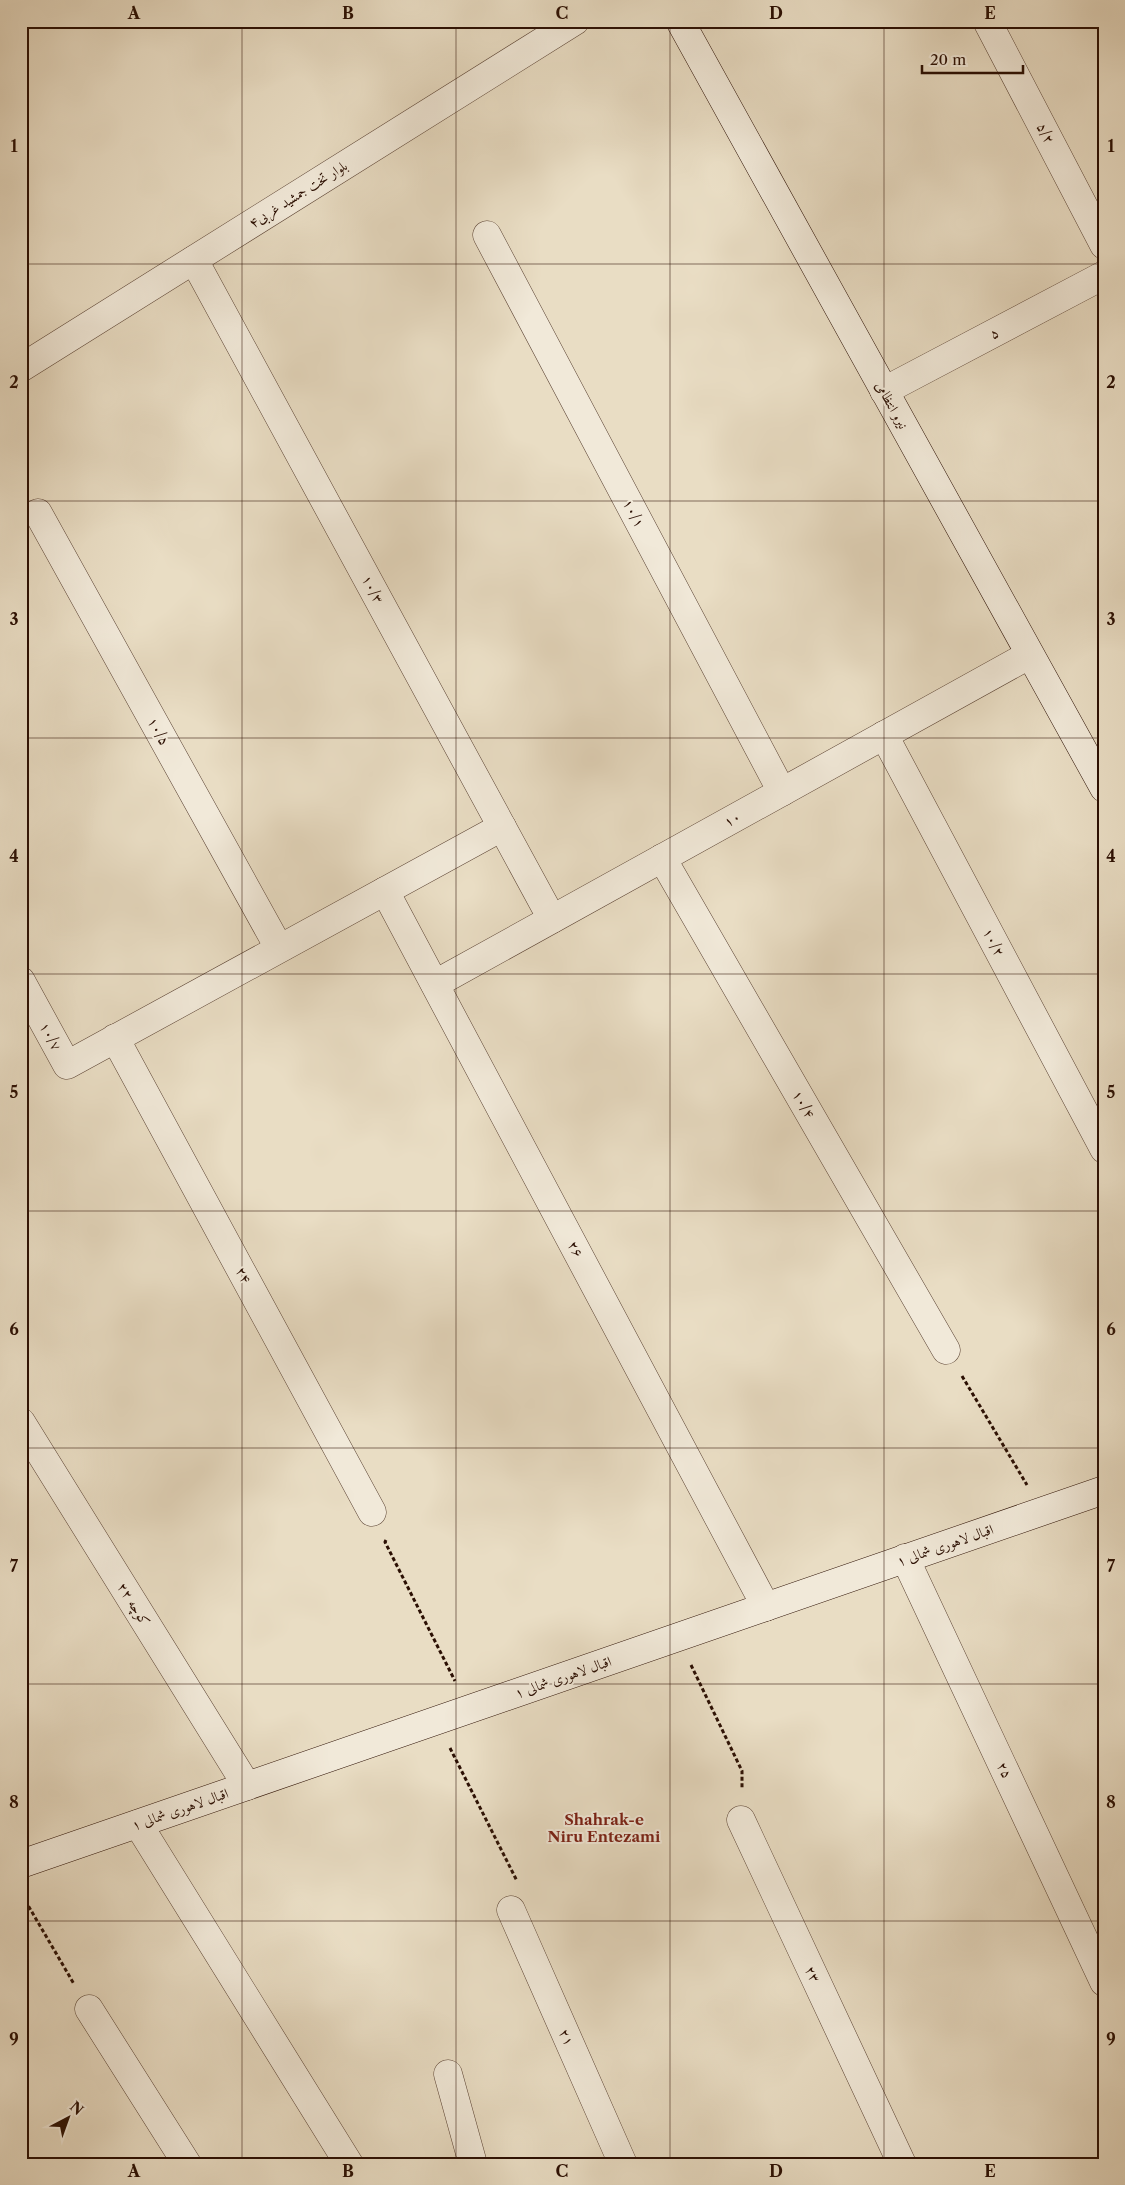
<svg xmlns="http://www.w3.org/2000/svg" width="1125" height="2185" font-family="'Libre Caslon Text',Amiri,serif">
<style>
.green{fill:#c9baa3;stroke:#7a6453}
.lines{fill:none;stroke-linecap:round;stroke-linejoin:round}
.street-casing{stroke:#5a4233;stroke-width:29}
.secondary-casing{stroke:#2b0f03;stroke-width:29}
.path{stroke:#2b0f03;stroke-width:3;stroke-dasharray:4 2.5;stroke-linecap:butt}
.street{stroke:#f1e9d9;stroke-width:28}
.secondary{stroke:#f1e9d9;stroke-width:28}
.grid{fill:none;stroke:#2b0f03;stroke-width:1;stroke-opacity:0.55}
.labels{text-anchor:middle;dominant-baseline:central;stroke-width:4;stroke-linejoin:round;paint-order:stroke}
.street-label{font-size:14px;fill:#2b0f03;stroke:#f1e9d9}
.neighbourhood-label{font-size:15px;font-weight:bold;fill:#7a1f14;stroke:#f1e9d9}
.neatline{fill:none;stroke:#2b0f03;stroke-width:2}
.grid-label{font-size:16px;text-anchor:middle;font-weight:bold;fill:#2b0f03}
</style>
<rect width="100%" height="100%" fill="#e9ddc4"/>
<filter id="stains"><feTurbulence type="fractalNoise" baseFrequency=".004" numOctaves="4"/><feColorMatrix values="0 0 0 0 .2 0 0 0 0 .09 0 0 0 0 .02 0 0 0 .5 -.17"/></filter>
<radialGradient id="worn" r=".72"><stop offset=".6" stop-color="#630" stop-opacity="0"/><stop offset="1" stop-color="#630" stop-opacity=".3"/></radialGradient>
<polygon class="green" points="21,2143 32,2164 21,2164"/>
<g class="lines">
<g class="street-casing">
<g id="street">
<polyline points="987,21 1104,245"/>
<polyline points="487,235 782,792"/>
<polyline points="194,260 552,919"/>
<polyline points="21,368 575,21"/>
<polyline points="884,391 1104,275"/>
<polyline points="38,513 279,948"/>
<polyline points="884,735 1104,1149"/>
<polyline points="662,858 946,1350"/>
<polyline points="385,891 766,1607"/>
<polyline points="21,981 67,1065 502,827"/>
<polyline points="435,984 1029,655"/>
<polyline points="115,1038 372,1512"/>
<polyline points="21,1422 247,1786"/>
<polyline points="905,1558 1104,1982"/>
<polyline points="741,1820 902,2164"/>
<polyline points="138,1824 349,2164"/>
<polyline points="511,1910 623,2164"/>
<polyline points="89,2009 187,2164"/>
<polyline points="448,2074 473,2164"/>
</g>
</g>
<g class="secondary-casing">
<g id="secondary">
<polyline points="680,21 1104,788"/>
<polyline points="21,1864 1104,1490"/>
</g>
</g>
<g class="path">
<polyline points="962,1376 1027,1485"/>
<polyline points="386,1540 385,1542 455,1681"/>
<polyline points="691,1665 742,1771 742,1789"/>
<polyline points="450,1748 517,1881"/>
<polyline points="22,1895 74,1984"/>
</g>
<use href="#street" class="street"/>
<use href="#secondary" class="secondary"/>
</g>
<path class="grid" d="M 242,21 L 242,2164M 456,21 L 456,2164M 670,21 L 670,2164M 884,21 L 884,2164M 21,264 L 1104,264M 21,501 L 1104,501M 21,738 L 1104,738M 21,974 L 1104,974M 21,1211 L 1104,1211M 21,1448 L 1104,1448M 21,1684 L 1104,1684M 21,1921 L 1104,1921"/>
<g class="labels">
<g class="street-label">
<text transform="translate(1046 133) rotate(62)">۵/۲</text>
<text transform="translate(298 194) rotate(-32)">بلوار تخت جمشید غربی۴</text>
<text transform="translate(994 333) rotate(-28)">۵</text>
<text transform="translate(892 405) rotate(61)">نیرو انتظامی</text>
<text transform="translate(634 513) rotate(62)">۱۰/۱</text>
<text transform="translate(373 589) rotate(62)">۱۰/۳</text>
<text transform="translate(159 731) rotate(61)">۱۰/۵</text>
<text transform="translate(732 819) rotate(-29)">۱۰</text>
<text transform="translate(994 942) rotate(62)">۱۰/۲</text>
<text transform="translate(51 1036) rotate(61)">۱۰/۷</text>
<text transform="translate(804 1104) rotate(60)">۱۰/۴</text>
<text transform="translate(576 1249) rotate(62)">۲۶</text>
<text transform="translate(244 1275) rotate(62)">۲۴</text>
<text transform="translate(945 1545) rotate(-19)">اقبال لاهوری شمالی ۱</text>
<text transform="translate(134 1604) rotate(58)">کوچه ۲۲</text>
<text transform="translate(563 1677) rotate(-19)">اقبال لاهوری شمالی ۱</text>
<text transform="translate(1005 1770) rotate(65)">۲۵</text>
<text transform="translate(180 1809) rotate(-19)">اقبال لاهوری شمالی ۱</text>
<text transform="translate(813 1974) rotate(65)">۲۳</text>
<text transform="translate(567 2037) rotate(66)">۲۱</text>
</g>
<g class="neighbourhood-label">
<text x="604" y="1819">Shahrak-e<tspan x="604" dy="17">Niru Entezami</tspan></text>
</g>
</g>
<rect width="1125" height="2185" fill="none" stroke="#e9ddc4" stroke-width="55"/>
<g transform="translate(68 2118) rotate(41)" stroke="#f1e9d9" stroke-width="4" paint-order="stroke">
<path d="M0-4L9 19L0 12L-9 19Z" fill="#2b0f03"/>
<text y="-8" font-size="14" font-weight="bold" text-anchor="middle" fill="#2b0f03">N</text>
</g>
<path d="M922 65v8h101v-8" fill="none" stroke="#2b0f03" stroke-width="2.5"/>
<text x="930" y="65" font-size="15" fill="#2b0f03" stroke="#f1e9d9" stroke-width="4" paint-order="stroke">20 m</text>
<rect x="28" y="28" width="1070" height="2130" class="neatline"/>
<g class="grid-label">
<text x="134" y="19">A</text>
<text x="348" y="19">B</text>
<text x="562" y="19">C</text>
<text x="776" y="19">D</text>
<text x="990" y="19">E</text>
<text x="14" y="152">1</text>
<text x="1111" y="152">1</text>
<text x="14" y="388">2</text>
<text x="1111" y="388">2</text>
<text x="14" y="625">3</text>
<text x="1111" y="625">3</text>
<text x="14" y="862">4</text>
<text x="1111" y="862">4</text>
<text x="14" y="1098">5</text>
<text x="1111" y="1098">5</text>
<text x="14" y="1335">6</text>
<text x="1111" y="1335">6</text>
<text x="14" y="1572">7</text>
<text x="1111" y="1572">7</text>
<text x="14" y="1808">8</text>
<text x="1111" y="1808">8</text>
<text x="14" y="2045">9</text>
<text x="1111" y="2045">9</text>
<text x="134" y="2177">A</text>
<text x="348" y="2177">B</text>
<text x="562" y="2177">C</text>
<text x="776" y="2177">D</text>
<text x="990" y="2177">E</text>
</g>
<rect width="100%" height="100%" filter="url(#stains)"/>
<rect width="100%" height="100%" fill="url(#worn)"/>
</svg>
